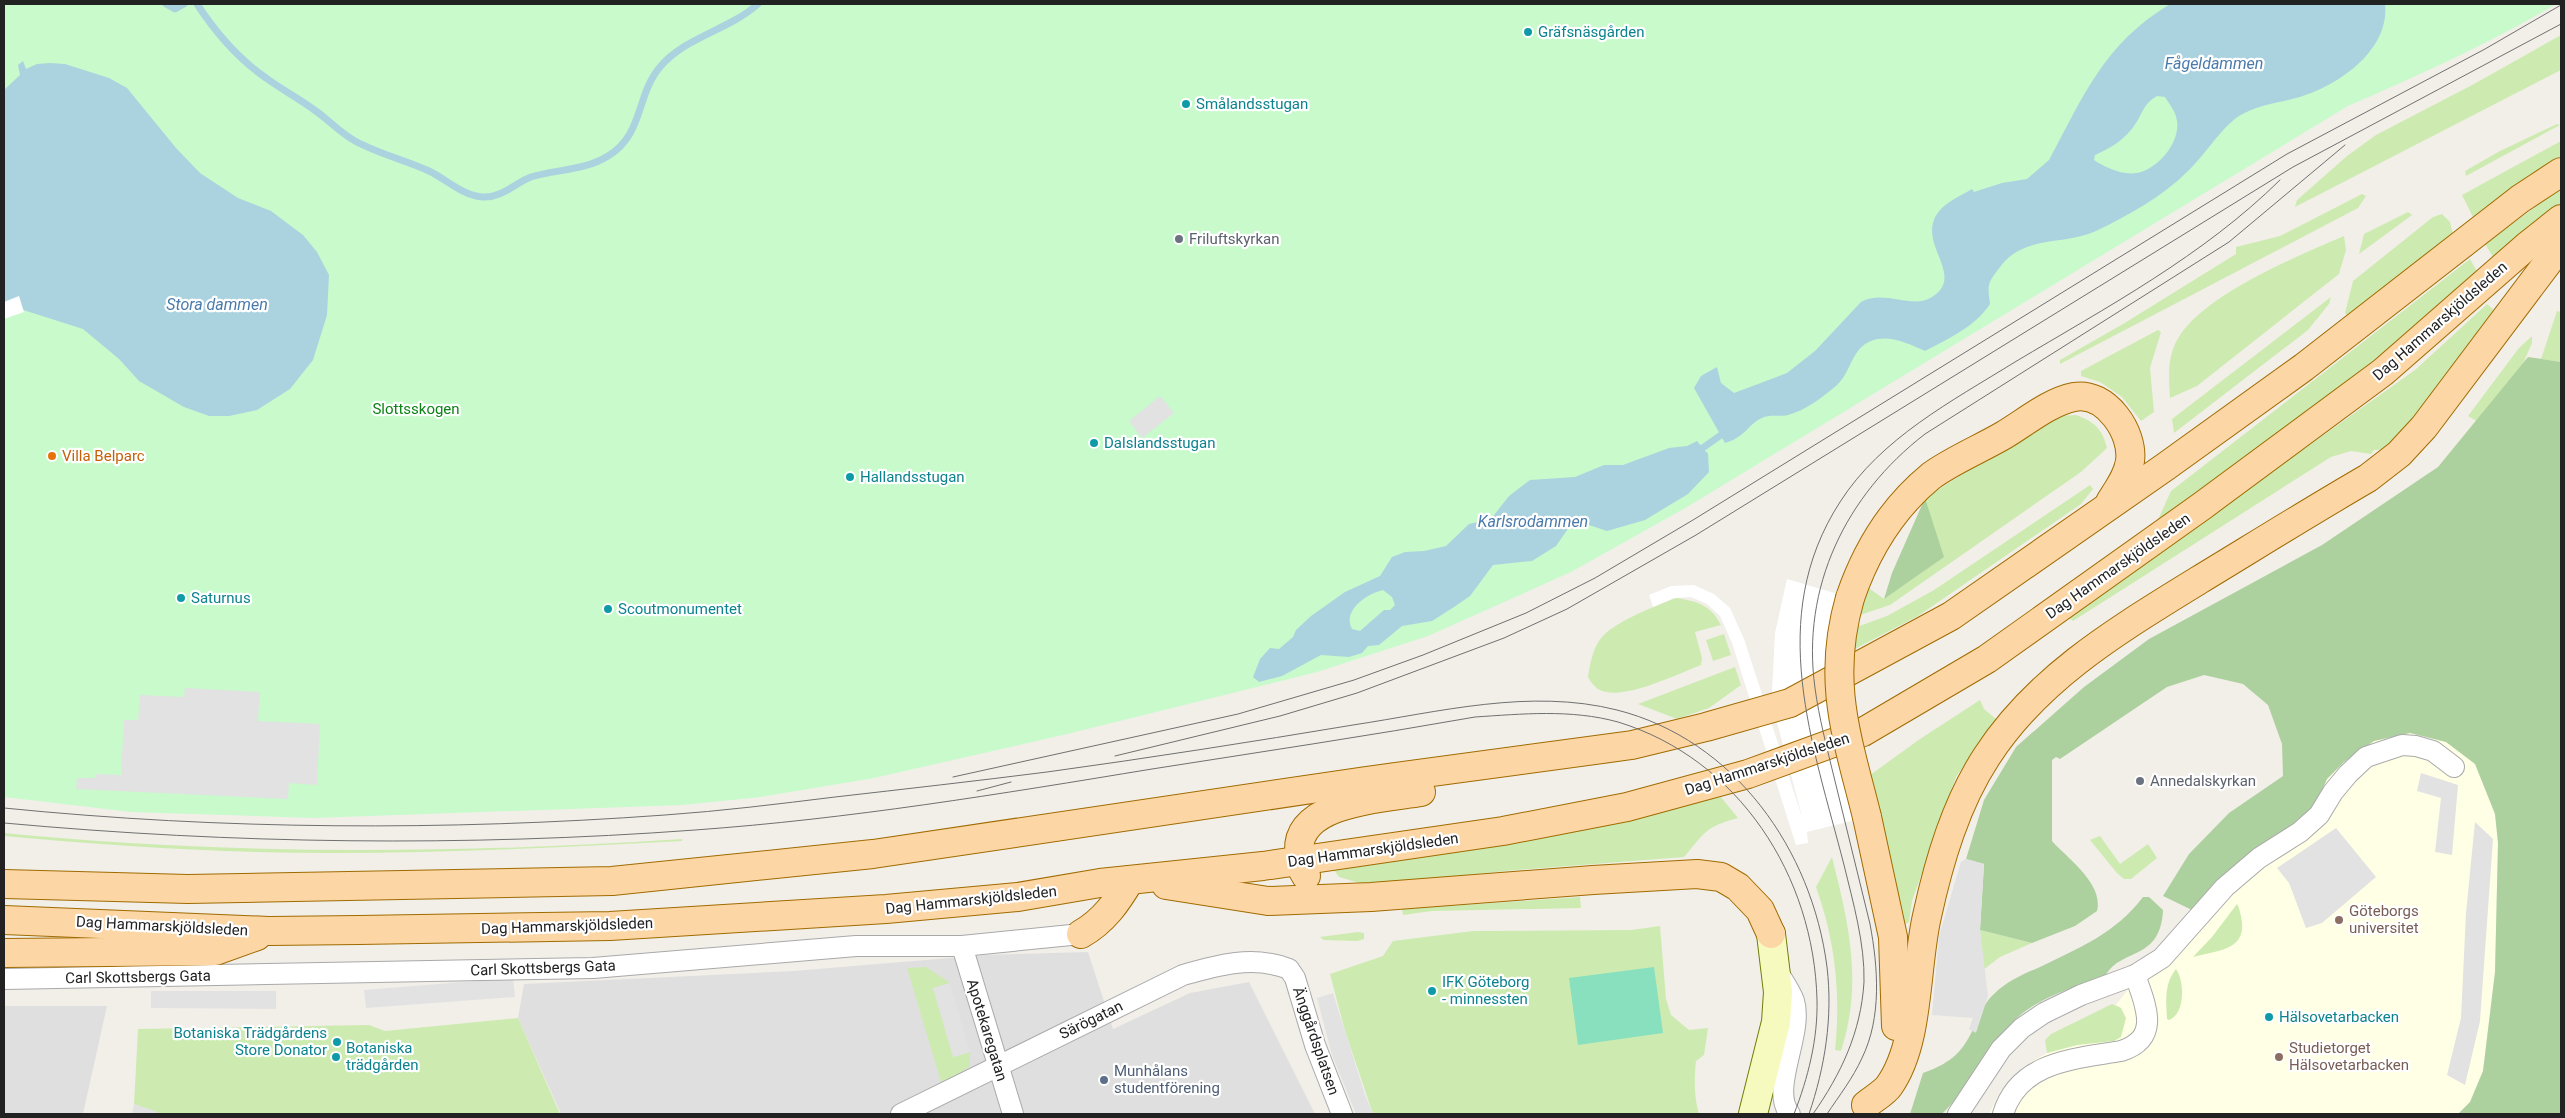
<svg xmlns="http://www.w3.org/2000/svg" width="2565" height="1118" font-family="Roboto,sans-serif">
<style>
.residential{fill:#e0dfdf}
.education{fill:#ffffe5}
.grass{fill:#cdebb0}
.forest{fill:#add19e}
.park{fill:#c8facc}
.pitch{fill:#88e0be}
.parking{fill:#e2e2e2}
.water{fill:#aad3df;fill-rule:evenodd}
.pier{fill:#fff}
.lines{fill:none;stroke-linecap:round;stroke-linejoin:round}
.stream{stroke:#aad3df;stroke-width:7}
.street-casing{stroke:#a9a9a9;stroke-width:22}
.secondary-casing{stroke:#707d05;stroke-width:30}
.primary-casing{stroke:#a06b00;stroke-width:30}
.street{stroke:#fff;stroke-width:20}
.secondary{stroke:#f7fabf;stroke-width:28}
.primary{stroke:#fcd6a4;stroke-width:28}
.tram{stroke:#707070;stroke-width:1}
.primary-bridge-casing{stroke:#a06b00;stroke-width:30;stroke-linecap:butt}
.primary-bridge{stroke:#fcd6a4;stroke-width:28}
.culture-dot{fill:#0f9aa8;stroke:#fff;stroke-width:2}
.worship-dot{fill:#6b7280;stroke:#fff;stroke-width:2}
.food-dot{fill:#e8710a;stroke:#fff;stroke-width:2}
.education-dot{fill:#8d6e63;stroke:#fff;stroke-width:2}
.service-dot{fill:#5c6f8a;stroke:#fff;stroke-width:2}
.labels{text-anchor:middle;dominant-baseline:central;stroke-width:4.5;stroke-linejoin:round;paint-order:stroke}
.culture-label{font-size:15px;fill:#0d838f;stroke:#fff;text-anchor:start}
.worship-label{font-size:15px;fill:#5b616d;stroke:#fff;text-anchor:start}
.street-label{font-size:15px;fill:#222;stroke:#fff}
.park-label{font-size:15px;fill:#0c8416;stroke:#fff}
.food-label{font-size:15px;fill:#c56008;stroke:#fff;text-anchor:start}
.education-label{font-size:15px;fill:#785e54;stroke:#fff;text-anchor:start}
.service-label{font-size:15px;fill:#4e5e75;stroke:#fff;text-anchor:start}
.water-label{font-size:16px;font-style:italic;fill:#4a7aab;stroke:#fff}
</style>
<rect width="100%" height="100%" fill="#f2efe9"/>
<g class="residential">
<polygon points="1088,952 1113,1029 1190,993 1249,982 1315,1114 561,1114 518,1018 524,984 794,971 985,955"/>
<polygon points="4,1006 107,1006 83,1114 4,1114"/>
</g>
<polygon class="education" points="2410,733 2446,742 2475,763 2495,814 2498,843 2495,972 2483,1071 2470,1102 2458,1114 1989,1114 2001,1090 2031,1062 2047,1053 2077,1045 2121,1008 2116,1005 2174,930 2192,910 2316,804 2327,779 2344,762 2374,741"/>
<g class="grass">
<polygon points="2561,35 2561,70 2295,207 2297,200 2347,156 2376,135 2474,84"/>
<polygon points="2557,124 2560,125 2466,176 2465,171 2500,151"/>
<polygon points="2561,141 2561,156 2529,175 2473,217 2462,195"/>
<polygon points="2561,188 2561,205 2495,260 2485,244"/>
<polygon points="2362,194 2366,196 2358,208 2060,364 2060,360 2123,324 2236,254 2236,247 2280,236"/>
<polygon points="2408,212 2412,215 2359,254 2364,234"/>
<polygon points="2442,214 2450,222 2453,234 2347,315 2345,313 2353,281 2433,217"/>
<path d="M 2344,236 L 2346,250 L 2339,274 L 2197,386 L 2170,398 C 2169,378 2167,360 2176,342 C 2199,296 2298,256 2344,236 Z"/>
<polygon points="2470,259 2479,275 2411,335 2156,524 2171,491"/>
<polygon points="2331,297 2329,304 2308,330 2174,433 2172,419"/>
<polygon points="2487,304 2495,311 2392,449 2374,450 2371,454 2351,451 2331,457 2073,621 2068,617 2415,370"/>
<polygon points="2557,311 2561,312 2561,362 2541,359"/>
<polygon points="2158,330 2161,332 2150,368 2154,412 2141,421 2122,397 2100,382 2081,376 2081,371"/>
<polygon points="2532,336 2532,343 2511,391 2490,429 2468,416 2519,348"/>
<path d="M 2076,415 C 2094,421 2103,430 2107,448 L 2081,472 L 1890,605 L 1857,616 L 1866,586 L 1884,599 L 1929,513 L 1925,498 L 2048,420 L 2058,416 Z"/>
<polygon points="2090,485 2093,489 2081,504 1918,616 1847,653 1851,629 1887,616 1934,590"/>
<path d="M 1676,598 C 1697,601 1711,605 1721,625 L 1695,632 L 1702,658 L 1701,665 C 1677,674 1620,703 1598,689 C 1594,686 1590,681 1588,677 C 1590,664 1593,646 1603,636 C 1618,620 1656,606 1676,598 Z"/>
<polygon points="1724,634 1731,655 1713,661 1706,640"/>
<polygon points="1735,667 1741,685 1709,708 1677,719 1638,704"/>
<polygon points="1980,700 1984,709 1996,719 1956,777 1912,901 1909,922 1904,925 1866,778 1920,739"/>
<path d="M 1721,797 L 1738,818 C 1704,827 1705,833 1684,857 L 1516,870 L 1366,885 L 1339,877 L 1334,870 C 1464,849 1593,826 1721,797 Z"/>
<path d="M 4,833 C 229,855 456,854 682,839 L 682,841 C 565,847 449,853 332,853 C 222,853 112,846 4,836 Z"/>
<polygon points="2100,836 2120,864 2148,844 2157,858 2131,879 2124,879 2117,873 2090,840"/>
<path d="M 1832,857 C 1849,925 1863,982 1841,1051 L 1835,1050 C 1841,993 1835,940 1816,887 Z"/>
<polygon points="1580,897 1581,908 1432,911 1403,915 1402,909"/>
<path d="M 2237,904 C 2240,909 2241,916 2242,923 C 2245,951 2214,951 2193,957 L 2212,937 Z"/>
<path d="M 1660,926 L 1666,999 L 1671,1015 L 1689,1030 L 1708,1028 L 1704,1055 L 1696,1061 C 1694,1080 1694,1097 1699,1114 L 1373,1114 L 1345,1031 L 1330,974 L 1383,956 L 1393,941 L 1473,931 L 1631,930 Z"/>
<polygon points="1980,930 2032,943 2000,957 1983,970"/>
<polygon points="1358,932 1364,933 1364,939 1357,941 1324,940 1320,937"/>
<polygon points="926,967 950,983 934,988 954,1057 970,1052 970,1066 956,1076 941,1082 907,968"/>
<path d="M 2176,969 C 2185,982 2185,1014 2169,1020 L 2167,1019 C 2166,1001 2164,984 2176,969 Z"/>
<polygon points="2112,1004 2121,1008 2126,1018 2121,1037 2114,1041 2077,1045 2047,1053 2045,1040 2051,1034"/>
<polygon points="518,1018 560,1114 572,1114 160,1114 134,1104 138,1029 369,1025 385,1031"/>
</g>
<g class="forest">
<path d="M 2528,357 L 2561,362 L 2561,1114 L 2458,1114 L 2470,1102 L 2483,1071 L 2495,972 L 2498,843 L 2495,814 L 2475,764 L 2446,742 L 2410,733 L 2374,741 L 2344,762 L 2327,779 L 2316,804 L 2192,910 L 2163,896 L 2189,854 L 2229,813 L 2283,776 L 2282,744 L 2268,705 L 2243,684 L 2204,675 L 2167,687 L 2060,759 L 2056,757 L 2052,760 L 2052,841 C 2068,859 2104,884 2097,911 L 2075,926 L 2032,943 L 1980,930 L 1984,864 L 1966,859 L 1984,800 L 2016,747 L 2084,687 L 2149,639 L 2322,545 L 2438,467 Z"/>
<polygon points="1925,498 1944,557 1884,599 1892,573"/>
<path d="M 2143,897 L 2149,897 L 2163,910 C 2161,961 2121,948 2106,975 C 2076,987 2037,997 2014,1021 C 1986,1049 1970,1087 1942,1114 L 1910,1114 L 1923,1073 C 1953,1062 1963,1052 1976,1023 C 1981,1012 1985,1002 1994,994 C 2007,981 2024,974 2040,967 C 2079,948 2116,933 2143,897 Z"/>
</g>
<path class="park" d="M 4,4 L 2556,4 C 2490,43 2419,75 2348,106 L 1687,507 L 1571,572 L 1428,636 L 1317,672 L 1067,734 L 874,778 L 761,797 L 682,805 L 313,818 L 131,812 L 4,797 Z"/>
<polygon class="pitch" points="1654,967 1663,1033 1578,1045 1569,978"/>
<g class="parking">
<polygon points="1160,396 1174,413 1142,438 1129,421"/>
<polygon points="185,688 260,692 258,721 320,724 317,785 289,783 288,799 76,789 77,778 95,778 95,774 121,775 124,720 138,720 140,695 184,697"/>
<polygon points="2421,773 2458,785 2452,855 2435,852 2441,798 2417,791"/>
<polygon points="2475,822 2493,839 2480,1021 2465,1085 2447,1075 2461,1018 2466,913"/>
<polygon points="2336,828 2376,877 2322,923 2306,928 2289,883 2277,868"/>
<polygon points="1966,859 1984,864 1980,930 1988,996 1976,1033 1969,1029 1973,1018 1932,1015 1939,936 1961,862"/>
<polygon points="513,978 515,997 366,1008 364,990"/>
<polygon points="950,983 970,1052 953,1057 933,988"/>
<polygon points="151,991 276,991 276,1009 151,1008"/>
<polygon points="1333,993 1365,1095 1373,1114 1356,1114 1332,1055 1317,998"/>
<polygon points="134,1104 155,1111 160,1114 132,1114"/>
</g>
<g class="water">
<path d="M 2170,4 L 2385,4 C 2390,50 2339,85 2300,97 C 2278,103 2259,104 2239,116 C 2220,129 2205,155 2188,171 C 2162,197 2129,215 2096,231 C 2064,246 2024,234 2000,267 C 1988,283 1987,283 1990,304 C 1976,326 1948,339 1925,351 C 1908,344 1890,334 1871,341 C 1851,349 1852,371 1837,385 C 1823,397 1806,410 1788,415 C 1780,417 1769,414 1762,418 C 1749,423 1746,437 1725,443 L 1694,388 L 1701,376 L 1717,367 L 1721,383 L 1734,393 L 1787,373 L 1815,351 L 1861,302 C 1884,289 1913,310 1932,297 C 1964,277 1923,248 1934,220 C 1940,204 1959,197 1972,189 L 1974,192 L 2002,183 L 2027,179 L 2049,160 C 2084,95 2104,44 2170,4 ZM 2157,96 L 2165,97 C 2170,105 2176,112 2177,121 C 2180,142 2160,166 2141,172 C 2125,177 2106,168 2094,160 L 2095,155 C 2111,148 2126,139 2136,123 C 2143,112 2144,103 2157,96 Z"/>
<polygon points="23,61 26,69 37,64 50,63 65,64 109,78 127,88 176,148 200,173 238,198 271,211 303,235 317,252 329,275 327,315 313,360 290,389 257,410 229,416 209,416 184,407 139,381 119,359 83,329 17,308 4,313 4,90 20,75 18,65"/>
<path d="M 1697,441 L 1708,454 L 1709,472 L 1688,494 L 1645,520 L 1607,531 L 1574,520 L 1556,546 L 1532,561 L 1493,565 L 1470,596 L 1454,607 L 1432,621 L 1402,626 L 1379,645 L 1368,646 L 1362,653 L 1349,657 L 1321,655 L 1282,676 L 1259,682 L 1253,677 L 1260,659 L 1270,648 L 1279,649 L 1293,637 L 1296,630 L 1311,616 L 1345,592 L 1380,576 L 1392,557 L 1405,552 L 1424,551 L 1446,546 L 1469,524 L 1491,519 L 1509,496 L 1530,480 L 1575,477 L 1604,465 L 1623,465 L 1669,448 L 1687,446 ZM 1383,590 L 1392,597 L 1395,605 L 1390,610 L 1384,610 L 1360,631 L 1352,629 C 1342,611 1366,594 1383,590 Z"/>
</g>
<g class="pier">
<polygon points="19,296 24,312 4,319 4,302"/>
<polygon points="1787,579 1858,600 1847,663 1875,815 1807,832 1808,843 1796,845 1732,643 1720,616 1707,604 1691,597 1674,598 1653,607 1649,595 1671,586 1694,585 1714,594 1730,608 1744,639 1803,820 1777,722 1772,692 1775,633"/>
</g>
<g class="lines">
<g class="stream">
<polyline points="166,4 175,9 184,4"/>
<path d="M 197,4 C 216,33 237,58 266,78 C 281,89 298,98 313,109 C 328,119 340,133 355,141 C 379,154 405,160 429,171 C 446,179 463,196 483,197 C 502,198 515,183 531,177 C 557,169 584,171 608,156 C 644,134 636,95 660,67 C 685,37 729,30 758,4"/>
<polyline points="1704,447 1721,435"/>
</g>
<g class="street-casing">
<g id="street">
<polyline points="962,946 1013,1114"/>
<path d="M 1779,974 C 1784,982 1791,992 1794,1001 C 1804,1034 1769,1089 1790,1114"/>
<polyline points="4,979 593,968 856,946 962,946 1081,934"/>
<path d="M 901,1114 L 1183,975 C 1218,965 1253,955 1289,969 L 1295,978 L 1315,1045 L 1342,1114"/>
<polyline points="1958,1114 2001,1049 2022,1028 2044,1013 2081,995 2135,975 2162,958 2225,887 2259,858 2300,832 2319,815 2333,792 2348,774 2366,757 2402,745 2416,746 2433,751 2454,767"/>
<path d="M 2003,1114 C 2019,1061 2075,1059 2121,1051 C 2162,1038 2145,1004 2135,975"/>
</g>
</g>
<g class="secondary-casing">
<polyline id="secondary" points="1753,1114 1776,1022 1778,992 1771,934"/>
</g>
<g class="primary-casing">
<g id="primary">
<path d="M 1850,598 C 1866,551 1892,508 1931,476 C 1951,461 1982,448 2004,435 C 2026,422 2049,402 2074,397 C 2106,391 2134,433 2130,461 C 2128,476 2118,489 2110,502"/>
<polyline points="1867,817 1893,937 1896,1026"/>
<path d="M 1306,876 C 1301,869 1299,859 1299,851 C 1297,801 1386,798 1421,792"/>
<polyline points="4,884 188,889 612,881 873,854 1366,781 1632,745 1706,727 1790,703 1951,616 2165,467 2304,367 2520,199 2561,172"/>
<polyline points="1166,885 1268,901 1371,897 1593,880 1697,874 1721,877 1738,887 1760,910 1771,934"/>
<polyline points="4,920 269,931 359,930 610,926 886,909 1018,897 1100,883 1263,866 1503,831 1627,807 1748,774 1863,732 1987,659 2202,506 2383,372 2527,246 2561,219"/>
<path d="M 1081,934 C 1104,921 1117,902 1130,880"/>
<polyline points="4,953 215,951 257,936"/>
<path d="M 1866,1105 C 1873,1099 1884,1093 1889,1086 C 1920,1043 1915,967 1927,916 C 1939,861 1956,803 1987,756 C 2039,676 2120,629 2199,580 C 2255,546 2311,511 2368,478 L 2399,454 L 2424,427 L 2561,245"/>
</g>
</g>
<use href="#street" class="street"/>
<use href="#secondary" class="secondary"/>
<use href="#primary" class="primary"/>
<g class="tram">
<polyline points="1115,756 1280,716 1357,693 1504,638 1567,609 1696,535 2293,167 2561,24"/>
<polyline points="953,777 1238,714 1354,680 1423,655 1526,613 1595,578 1693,520 2287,154 2485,49 2561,5"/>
<polyline points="977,791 1011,782"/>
<path d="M 4,808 C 223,830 445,831 665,815 C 722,811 778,804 835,797 C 905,789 976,781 1047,772 C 1149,758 1251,742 1353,725 C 1439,712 1530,688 1617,710 C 1735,740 1812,850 1827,967 C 1833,1017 1825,1067 1809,1114"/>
<path d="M 4,823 C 234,844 464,847 695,830 C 849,819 1000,794 1152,769 C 1260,752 1368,736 1475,717 C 1522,714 1571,709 1618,722 C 1739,759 1814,876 1817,1000 C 1818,1039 1808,1078 1794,1114"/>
<path d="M 1813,1114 C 1841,1074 1861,1032 1864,982 C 1865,944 1853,902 1844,865 C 1813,744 1765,618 1840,502 C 1881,438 1952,401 2015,362 C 2107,307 2203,256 2280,180"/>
<path d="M 1827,1114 C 1839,1096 1853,1078 1862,1058 C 1882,1017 1878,967 1870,924 C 1858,875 1846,826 1834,777 C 1827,748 1819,718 1815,688 C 1801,587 1846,495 1925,434 L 2229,242 L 2345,145"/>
</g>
<g class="primary-bridge-casing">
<path id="primary-bridge" d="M 1850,598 C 1826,681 1847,737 1867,817"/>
</g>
<use href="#primary-bridge" class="primary-bridge"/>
</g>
<g class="culture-dot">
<circle cx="1528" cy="32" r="5"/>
<circle cx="1186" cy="104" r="5"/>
<circle cx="1094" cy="443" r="5"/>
<circle cx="850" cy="477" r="5"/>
<circle cx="181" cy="598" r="5"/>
<circle cx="608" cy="609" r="5"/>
<circle cx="1432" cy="991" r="5"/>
<circle cx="2269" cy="1017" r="5"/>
<circle cx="337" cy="1042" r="5"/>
<circle cx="336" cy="1057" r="5"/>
</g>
<g class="worship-dot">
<circle cx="1179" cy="239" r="5"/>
<circle cx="2140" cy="781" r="5"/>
</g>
<circle class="food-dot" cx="52" cy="456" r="5"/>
<g class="education-dot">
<circle cx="2339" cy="920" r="5"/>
<circle cx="2279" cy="1057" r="5"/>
</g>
<circle class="service-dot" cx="1104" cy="1080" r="5"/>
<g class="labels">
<g class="culture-label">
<text x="1538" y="32">Gräfsnäsgården</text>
<text x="1196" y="104">Smålandsstugan</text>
<text x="1104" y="443">Dalslandsstugan</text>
<text x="860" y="477">Hallandsstugan</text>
<text x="191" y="598">Saturnus</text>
<text x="618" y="609">Scoutmonumentet</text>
<text x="1442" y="982">IFK Göteborg<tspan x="1442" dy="17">- minnessten</tspan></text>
<text x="2279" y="1017">Hälsovetarbacken</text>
<text x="327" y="1033" text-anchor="end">Botaniska Trädgårdens<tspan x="327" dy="17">Store Donator</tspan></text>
<text x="346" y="1048">Botaniska<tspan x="346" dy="17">trädgården</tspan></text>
</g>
<g class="worship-label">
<text x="1189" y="239">Friluftskyrkan</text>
<text x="2150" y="781">Annedalskyrkan</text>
</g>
<g class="street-label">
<text transform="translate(2440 321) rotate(-41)">Dag Hammarskjöldsleden</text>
<text transform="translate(2118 566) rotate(-35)">Dag Hammarskjöldsleden</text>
<text transform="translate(1767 764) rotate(-18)">Dag Hammarskjöldsleden</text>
<text transform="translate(1373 850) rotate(-8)">Dag Hammarskjöldsleden</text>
<text transform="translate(971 900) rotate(-6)">Dag Hammarskjöldsleden</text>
<text transform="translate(162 926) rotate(3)">Dag Hammarskjöldsleden</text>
<text transform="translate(567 926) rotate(-2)">Dag Hammarskjöldsleden</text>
<text transform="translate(543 968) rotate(-2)">Carl Skottsbergs Gata</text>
<text transform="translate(138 977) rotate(-1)">Carl Skottsbergs Gata</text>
<text transform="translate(1091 1020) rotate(-26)">Särögatan</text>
<text transform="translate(987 1030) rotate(73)">Apotekaregatan</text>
<text transform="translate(1316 1041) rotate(71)">Änggårdsplatsen</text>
</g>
<g class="park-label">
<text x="416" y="409">Slottsskogen</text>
</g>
<g class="food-label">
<text x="62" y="456">Villa Belparc</text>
</g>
<g class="education-label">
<text x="2349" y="911">Göteborgs<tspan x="2349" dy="17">universitet</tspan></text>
<text x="2289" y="1048">Studietorget<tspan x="2289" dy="17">Hälsovetarbacken</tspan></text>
</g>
<g class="service-label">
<text x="1114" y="1071">Munhålans<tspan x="1114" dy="17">studentförening</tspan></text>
</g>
<g class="water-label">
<text x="2214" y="63">Fågeldammen</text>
<text x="217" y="304">Stora dammen</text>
<text x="1533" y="521">Karlsrodammen</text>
</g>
</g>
<rect width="2565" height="1118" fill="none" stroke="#222222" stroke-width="10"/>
</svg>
